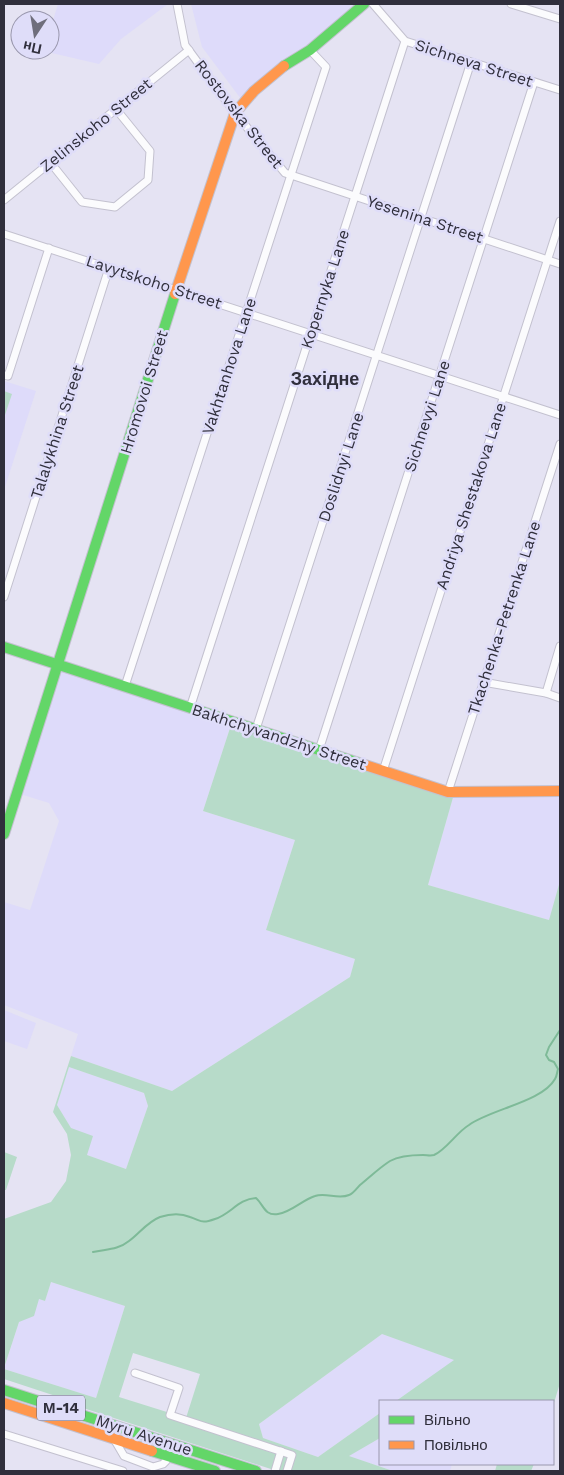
<svg xmlns="http://www.w3.org/2000/svg" width="564" height="1475" font-family="'Work Sans',sans-serif">
<style>
.built{fill:#dedbfa}
.green{fill:#b7dbc9;fill-rule:evenodd}
.lines{fill:none;stroke-linecap:round;stroke-linejoin:round}
.stream{stroke:#7eba98;stroke-width:2}
.street-casing{stroke:#c3c1cf;stroke-width:9}
.fast-casing{stroke:#c3c1cf;stroke-width:12}
.slow-casing{stroke:#c3c1cf;stroke-width:12}
.street{stroke:#fbfbfd;stroke-width:7}
.fast{stroke:#63d668;stroke-width:10}
.slow{stroke:#ff974d;stroke-width:10}
.labels{text-anchor:middle;dominant-baseline:central;stroke-width:5;stroke-linejoin:round;paint-order:stroke}
.shield{fill:#dfddf9;stroke:#646375;stroke-width:1}
.shield-label{font-size:15px;font-weight:bold;fill:#302f3c}
.street-label{font-size:16px;fill:#302f3c;stroke:#dfddf9}
.neighbourhood-label{font-size:18px;font-weight:bold;fill:#302f3c;stroke:#dfddf9}
</style>
<rect width="100%" height="100%" fill="#e5e3f3"/>
<g class="built">
<polygon points="58,4 168,4 121,39 99,64 43,51 50,50 50,30"/>
<polygon points="191,4 361,4 241,99 202,47"/>
<polygon points="4,381 36,391 4,490"/>
<polygon points="61,669 231,725 203,811 295,840 266,930 355,959 350,977 172,1091 71,1056 78,1034 4,1005 4,902 30,910 59,821 49,803 20,794"/>
<polygon points="454,794 560,794 560,881 549,920 428,885"/>
<polygon points="4,1010 36,1023 27,1049 4,1041"/>
<polygon points="69,1067 144,1093 148,1106 126,1169 87,1155 57,1105"/>
<polygon points="51,1282 125,1306 96,1398 4,1369 19,1322 39,1299 45,1301"/>
<polygon points="382,1334 455,1360 396,1401 380,1401 380,1413 318,1457 263,1438 259,1424"/>
<polygon points="380,1438 380,1464 452,1464 450,1471 393,1471 348,1456"/>
</g>
<g class="green">
<polygon points="4,391 12,394 5,415 4,415"/>
<path d="M 231,725 L 454,794 L 428,885 L 549,920 L 560,881 L 560,1383 L 553,1406 L 553,1401 L 396,1401 L 454,1360 L 382,1334 L 259,1424 L 263,1438 L 318,1457 L 380,1413 L 380,1438 L 349,1456 L 393,1471 L 277,1471 L 77,1406 L 77,1403 L 4,1379 L 4,1369 L 96,1398 L 125,1306 L 51,1282 L 45,1301 L 39,1299 L 34,1316 L 19,1322 L 4,1368 L 4,1219 L 51,1202 L 66,1181 L 71,1155 L 67,1134 L 53,1112 L 71,1056 L 172,1091 L 350,977 L 355,959 L 266,930 L 295,840 L 203,811 ZM 69,1067 L 144,1093 L 148,1106 L 126,1169 L 87,1155 L 93,1136 L 71,1128 L 57,1105 ZM 133,1353 L 200,1374 L 186,1418 L 119,1397 Z"/>
<polygon points="4,1152 17,1157 6,1190 4,1190"/>
<polygon points="497,1464 534,1464 531,1471 495,1471"/>
</g>
<g class="lines">
<path class="stream" d="M 93,1252 C 106,1249 118,1250 129,1241 C 139,1234 147,1222 160,1217 C 169,1214 181,1213 190,1217 C 202,1221 201,1224 215,1219 C 231,1214 238,1199 256,1198 C 264,1205 264,1216 278,1214 C 292,1212 302,1200 315,1196 C 326,1192 338,1200 349,1195 C 353,1194 357,1188 360,1185 C 370,1177 379,1168 390,1161 C 399,1156 413,1155 423,1155 C 427,1155 430,1156 434,1155 C 446,1150 457,1132 469,1125 C 491,1109 542,1102 555,1079 C 557,1076 557,1072 558,1069 L 554,1062 L 549,1060 L 546,1055 L 549,1047 L 560,1030"/>
<g class="street-casing">
<g id="street">
<polyline points="177,4 185,45 235,113 285,173 560,264"/>
<polyline points="373,4 405,41 560,90"/>
<polyline points="511,4 560,19"/>
<polyline points="50,162 82,202 115,207 148,180 150,151 116,109"/>
<polyline points="4,200 189,50"/>
<polyline points="4,234 560,415"/>
<polyline points="4,375 8,376 49,248"/>
<polyline points="4,597 109,268"/>
<polyline points="483,682 546,693 560,698"/>
<polyline points="125,686 326,67 310,50"/>
<polyline points="546,693 560,646"/>
<polyline points="190,708 405,41"/>
<polyline points="256,729 471,62"/>
<polyline points="319,750 534,82"/>
<polyline points="383,771 560,221"/>
<polyline points="448,792 560,444"/>
<polyline points="135,1373 179,1388 170,1415 292,1455 287,1471"/>
<polyline points="4,1434 123,1471"/>
<polyline points="114,1439 124,1456 153,1467 163,1464 166,1461 169,1453"/>
<polyline points="275,1471 281,1451"/>
</g>
</g>
<g class="fast-casing">
<g id="fast">
<polyline points="284,66 310,50 364,4"/>
<polyline points="4,647 362,764"/>
<polyline points="4,834 175,294"/>
<polyline points="4,1390 256,1471"/>
<polyline points="152,1451 215,1471"/>
</g>
</g>
<g class="slow-casing">
<g id="slow">
<polyline points="175,294 235,113 254,91 284,66"/>
<polyline points="362,764 448,792 560,791"/>
<polyline points="4,1403 152,1451"/>
</g>
</g>
<use href="#street" class="street"/>
<use href="#fast" class="fast"/>
<use href="#slow" class="slow"/>
</g>
<g class="labels">
<rect class="shield" x="37" y="1395.5" width="48" height="25" rx="4"/>
<g class="shield-label">
<text x="61" y="1408">М-14</text>
</g>
<g class="street-label">
<text transform="translate(474 63) rotate(18)">Sichneva Street</text>
<text transform="translate(239 114) rotate(52)">Rostovska Street</text>
<text transform="translate(96 125) rotate(-39)">Zelinskoho Street</text>
<text transform="translate(425 219) rotate(18)">Yesenina Street</text>
<text transform="translate(154 282) rotate(18)">Lavytskoho Street</text>
<text transform="translate(325 289) rotate(-72)">Kopernyka Lane</text>
<text transform="translate(229 366) rotate(-72)">Vakhtanhova Lane</text>
<text transform="translate(144 392) rotate(-73)">Hromovoi Street</text>
<text transform="translate(427 416) rotate(-72)">Sichnevyi Lane</text>
<text transform="translate(57 432) rotate(-72)">Talalykhina Street</text>
<text transform="translate(341 467) rotate(-72)">Doslidnyi Lane</text>
<text transform="translate(471 496) rotate(-72)">Andriya Shestakova Lane</text>
<text transform="translate(504 618) rotate(-72)">Tkachenka-Petrenka Lane</text>
<text transform="translate(279 737) rotate(18)">Bakhchyvandzhy Street</text>
<text transform="translate(144 1435) rotate(18)">Myru Avenue</text>
</g>
<g class="neighbourhood-label">
<text x="325" y="378">Західне</text>
</g>
</g>
<rect width="564" height="1475" fill="none" stroke="#302f3c" stroke-width="10"/>
<rect x="379" y="1400" width="175" height="65" fill="#dfddf9" stroke="#9997ad"/>
<rect x="389" y="1416" width="25" height="8" fill="#63d668" stroke="#9997ad"/>
<text x="424" y="1425" font-size="15" fill="#302f3c">Вільно</text>
<rect x="389" y="1441" width="25" height="8" fill="#ff974d" stroke="#9997ad"/>
<text x="424" y="1450" font-size="15" fill="#302f3c">Повільно</text>
<g transform="translate(35 35) rotate(192)"><circle r="24" fill="#dfddf9" stroke="#9997ad"/>
<path d="M0-4L9 19L0 12L-9 19Z" fill="#6f6e7c"/>
<text y="-8" font-size="14" font-weight="bold" text-anchor="middle" fill="#302f3c">Пн</text>
</g>
</svg>
